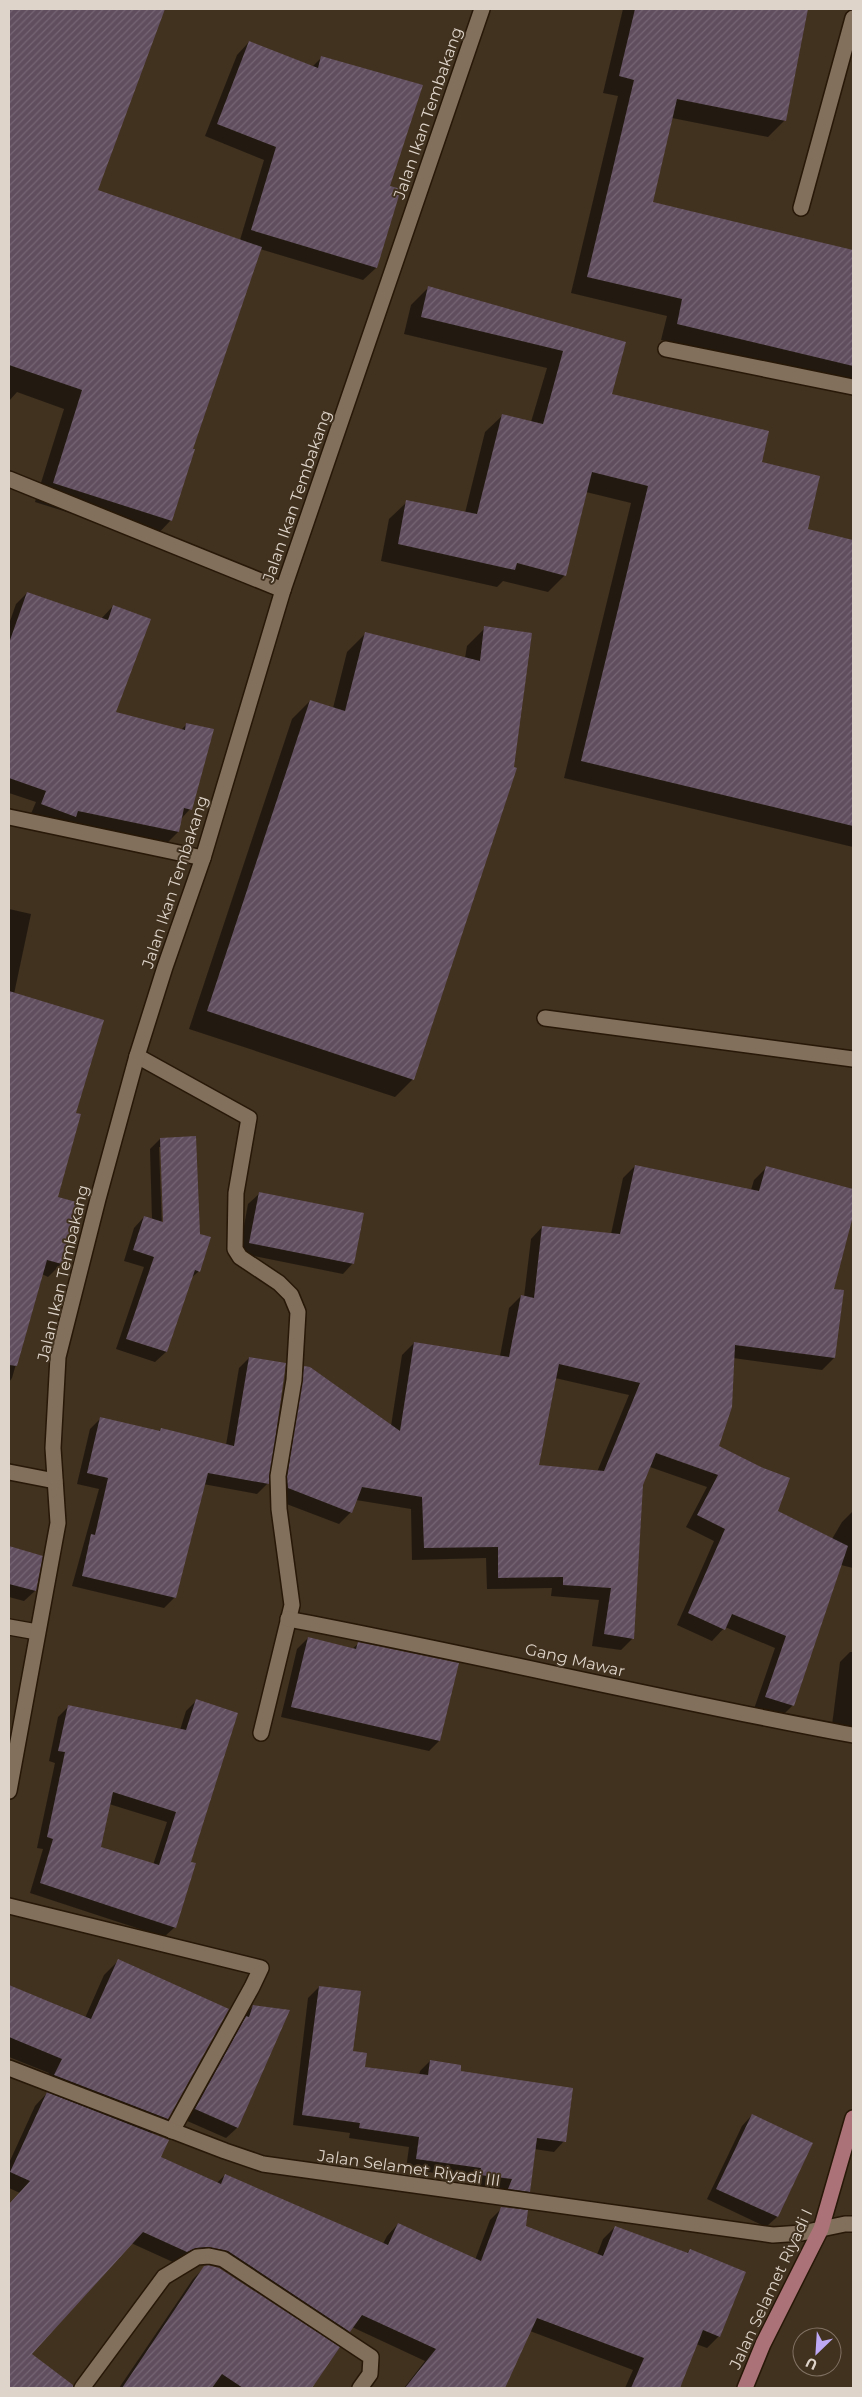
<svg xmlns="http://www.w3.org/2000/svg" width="862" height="2397" font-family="Montserrat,sans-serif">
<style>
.shadow{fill:#0007;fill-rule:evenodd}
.building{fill:url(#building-hatch);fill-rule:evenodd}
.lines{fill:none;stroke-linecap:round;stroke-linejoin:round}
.minor-casing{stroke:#271807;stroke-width:18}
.major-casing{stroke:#271807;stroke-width:18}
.minor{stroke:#826f5c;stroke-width:15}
.major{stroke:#ab7377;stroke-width:15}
.labels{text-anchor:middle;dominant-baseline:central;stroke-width:4;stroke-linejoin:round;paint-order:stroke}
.street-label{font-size:16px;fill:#ded4c9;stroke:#41311f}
</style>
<defs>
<pattern id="building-hatch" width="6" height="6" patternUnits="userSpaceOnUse" patternTransform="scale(1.25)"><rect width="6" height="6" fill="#604d5e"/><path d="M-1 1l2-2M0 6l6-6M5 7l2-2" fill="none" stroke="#766674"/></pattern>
</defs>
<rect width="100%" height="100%" fill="#41311f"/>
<g class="shadow">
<polygon points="9,9 164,9 96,191 240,240 264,160 205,136 237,55 249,42 312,67 321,58 388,187 376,268 363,280 260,249 191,450 171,520 153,539 35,502 64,409 17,392 9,401"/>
<polygon points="623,9 807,9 785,120 768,137 672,118 652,203 853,251 853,386 661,340 667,316 571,293 618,96 603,93"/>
<polygon points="428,288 625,343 610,395 760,463 806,530 853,542 853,847 564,778 631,503 586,492 565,575 548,592 503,581 497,587 381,561 389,519 407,502 465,513 485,432 503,415 531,422 547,368 404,334 411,305"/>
<polygon points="27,593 101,619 113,606 114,713 181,730 187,724 190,809 181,819 178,832 167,843 30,816 36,802 9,793 9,624 16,604"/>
<polygon points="485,628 530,634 413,1079 395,1097 189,1029 292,719 310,701 333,708 347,652 365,634 465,658 467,646"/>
<polygon points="9,909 31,914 14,994 75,1114 56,1197 61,1264 48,1277 42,1274 12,1378 9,1382"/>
<path d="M 160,1139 L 199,1271 L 190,1279 L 166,1352 L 155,1362 L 116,1349 L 144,1267 L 124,1261 L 134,1228 L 144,1217 L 152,1220 L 150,1149 ZM 159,1147 L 161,1147 L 164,1228 L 162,1228 Z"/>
<path d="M 635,1166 L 751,1190 L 754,1180 L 766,1168 L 853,1190 L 853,1211 L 833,1290 L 834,1358 L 822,1370 L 733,1358 L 717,1446 L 776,1511 L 832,1539 L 842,1522 L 853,1511 L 853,1568 L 841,1565 L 793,1705 L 781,1717 L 754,1709 L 775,1648 L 725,1627 L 712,1641 L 677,1625 L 714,1541 L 686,1527 L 707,1487 L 650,1467 L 642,1485 L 632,1639 L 621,1650 L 592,1646 L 599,1600 L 551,1596 L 552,1588 L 487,1589 L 486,1558 L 412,1560 L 411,1509 L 356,1500 L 351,1512 L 339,1524 L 276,1500 L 293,1379 L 305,1367 L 391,1426 L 402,1355 L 414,1343 L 500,1356 L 509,1308 L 521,1296 L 524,1297 L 531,1239 L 542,1227 L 611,1234 L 623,1178 ZM 555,1378 L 629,1395 L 597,1472 L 538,1466 Z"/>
<polygon points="259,1194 353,1263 343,1274 239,1253 248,1204"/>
<polygon points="249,1358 268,1483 257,1494 203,1484 175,1597 164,1608 72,1586 99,1489 77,1484 90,1429 100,1419 158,1432 161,1429 226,1445 239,1368"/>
<polygon points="9,1547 41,1556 35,1591 24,1601 9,1597"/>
<polygon points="308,1638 352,1649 358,1644 439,1741 429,1751 281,1717 297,1649"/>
<polygon points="850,1652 853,1652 853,1737 831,1733 840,1662"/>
<path d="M 196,1701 L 190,1862 L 175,1927 L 164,1937 L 30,1893 L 43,1849 L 37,1848 L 55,1763 L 49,1761 L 58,1717 L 69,1706 L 180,1730 L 186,1711 ZM 109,1804 L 167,1822 L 153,1865 L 99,1848 Z"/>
<polygon points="118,1961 167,2118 151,2134 160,2157 217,2183 225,2175 383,2244 387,2236 398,2224 475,2260 490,2220 502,2208 524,2227 597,2255 603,2239 615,2227 686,2254 690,2250 719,2336 707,2348 696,2344 679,2388 625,2388 633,2370 530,2331 504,2388 404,2388 425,2361 352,2327 337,2343 216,2262 175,2263 131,2243 30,2354 72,2386 72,2388 9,2388 9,2205 20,2193 9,2188 9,2163 35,2106 48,2092 41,2090 49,2073 9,2057 9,1986 85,2018 104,1975"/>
<polygon points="319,1987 351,2052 364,2068 419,2075 420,2071 430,2061 459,2072 564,2141 554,2152 534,2149 529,2191 518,2202 499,2199 502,2189 470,2185 471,2178 406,2169 409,2147 349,2138 350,2133 293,2125 308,1998"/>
<polygon points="253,2006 288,2011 237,2128 226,2138 185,2120 243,2017"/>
<polygon points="752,2115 811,2143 777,2217 766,2227 707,2199 742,2126"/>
<polygon points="205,2267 338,2348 309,2388 119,2388 193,2279"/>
</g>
<g class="building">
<polygon points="9,9 165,9 98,190 262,247 193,449 195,449 172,521 53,483 82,390 9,365"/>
<polygon points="635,9 808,9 786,121 677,99 653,202 853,250 853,366 677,324 682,299 587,277 634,80 619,76"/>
<polygon points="249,41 318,68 321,56 423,85 390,186 401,189 377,268 251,230 276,147 217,124"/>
<polygon points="428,286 626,342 612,394 769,431 762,462 820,476 808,529 853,540 853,826 581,761 648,486 592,472 566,576 517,563 515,570 398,544 406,500 477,514 502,414 543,424 563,351 421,317"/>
<polygon points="27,592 108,620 113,605 151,619 116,712 185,730 186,723 214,729 192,810 184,808 179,832 78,811 76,817 41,804 46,791 9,778 9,643"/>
<polygon points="484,626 532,633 514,767 517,768 414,1080 207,1011 310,700 345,711 365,632 480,661"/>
<polygon points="9,991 104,1020 76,1113 81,1114 58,1197 80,1203 62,1264 47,1260 17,1366 9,1365"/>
<polygon points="196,1136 200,1234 211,1237 200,1272 195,1270 167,1352 126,1339 154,1257 133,1250 144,1216 163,1222 160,1138"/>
<path d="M 635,1165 L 759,1191 L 766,1166 L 853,1189 L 853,1216 L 834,1289 L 844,1290 L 835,1358 L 735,1345 L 732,1407 L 719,1446 L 761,1467 L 790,1478 L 778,1511 L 848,1546 L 794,1706 L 765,1697 L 786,1636 L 732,1614 L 725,1630 L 688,1613 L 725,1529 L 697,1515 L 718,1475 L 656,1453 L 643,1485 L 634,1639 L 604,1634 L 611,1588 L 563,1585 L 563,1577 L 498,1578 L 498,1547 L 424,1548 L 422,1497 L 362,1487 L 352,1513 L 288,1488 L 287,1477 L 304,1366 L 310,1367 L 400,1431 L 414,1342 L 509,1357 L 521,1295 L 534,1298 L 542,1226 L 620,1234 ZM 559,1364 L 640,1383 L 604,1471 L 539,1465 Z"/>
<polygon points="259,1192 364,1213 354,1264 249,1243"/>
<polygon points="249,1357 286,1363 269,1484 208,1473 176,1598 82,1576 91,1534 95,1535 108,1478 87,1473 100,1417 160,1431 161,1428 234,1446"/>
<polygon points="9,1546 43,1556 36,1591 9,1584"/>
<polygon points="308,1637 356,1649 358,1642 459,1663 440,1741 291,1707"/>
<path d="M 196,1699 L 238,1713 L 191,1862 L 196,1863 L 176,1928 L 40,1883 L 53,1839 L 47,1837 L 65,1752 L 58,1751 L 68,1705 L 186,1730 ZM 113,1792 L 176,1812 L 159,1865 L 101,1847 Z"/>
<polygon points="118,1959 229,2009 168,2119 54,2075 62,2059 9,2037 9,1985 91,2019"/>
<polygon points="319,1986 361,1991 353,2051 367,2053 365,2067 428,2075 430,2060 461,2065 461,2071 573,2088 566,2142 537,2138 530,2192 508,2189 512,2179 480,2175 481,2168 416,2159 419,2137 359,2128 360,2123 302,2115"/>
<polygon points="253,2005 290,2010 238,2128 195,2109 246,2016 249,2017"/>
<polygon points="47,2092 169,2140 161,2157 221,2184 225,2174 388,2245 398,2223 481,2261 501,2207 528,2210 526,2226 603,2256 615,2226 688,2253 690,2249 746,2272 720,2337 703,2330 680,2388 631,2388 644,2358 537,2318 505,2388 405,2388 436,2349 362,2315 350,2332 228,2251 208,2247 196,2248 187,2252 143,2232 32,2354 73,2385 73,2388 9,2388 9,2204 30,2181 10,2172"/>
<polygon points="752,2114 813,2143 778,2217 716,2189"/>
<polygon points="208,2265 219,2268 340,2347 312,2388 243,2388 222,2374 212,2388 122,2388 204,2266"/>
</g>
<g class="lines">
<g class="minor-casing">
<g id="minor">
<polyline points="801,208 853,18"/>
<polyline points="666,349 853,387"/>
<polyline points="9,479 283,590"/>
<polyline points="9,817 203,858"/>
<polyline points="545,1018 853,1059"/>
<polyline points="137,1056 249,1118 236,1193 235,1249 240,1257 279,1283 291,1295 298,1312 294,1380 278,1476 279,1509 292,1605 261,1733"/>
<polyline points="9,1472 55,1481"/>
<path d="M 288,1619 C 477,1655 664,1700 853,1735"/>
<polyline points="9,1627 37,1632"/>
<polyline points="9,1791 58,1523 53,1448 58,1357 98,1199 137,1056 165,967 203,858 283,590 482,9"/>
<polyline points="9,1906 261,1968 252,1987 172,2131"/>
<polyline points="9,2068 225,2151 263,2164 773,2235 802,2233 845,2224 853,2224"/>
<polyline points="82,2388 164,2277 197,2257 209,2256 223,2259 371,2357 370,2374 360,2388"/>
</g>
</g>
<g class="major-casing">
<polyline id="major" points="745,2388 763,2344 821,2229 853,2118"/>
</g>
<use href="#minor" class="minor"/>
<use href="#major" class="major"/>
</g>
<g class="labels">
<g class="street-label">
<text transform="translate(428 113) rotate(-71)">Jalan Ikan Tembakang</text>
<text transform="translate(297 496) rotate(-71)">Jalan Ikan Tembakang</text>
<text transform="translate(175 882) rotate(-72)">Jalan Ikan Tembakang</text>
<text transform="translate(63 1273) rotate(-77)">Jalan Ikan Tembakang</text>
<text transform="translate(575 1660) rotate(13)">Gang Mawar</text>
<text transform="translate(409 2168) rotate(8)">Jalan Selamet Riyadi III</text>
<text transform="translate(771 2289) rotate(-65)">Jalan Selamet Riyadi I</text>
</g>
</g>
<rect width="862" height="2397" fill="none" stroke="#ded4c9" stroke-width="20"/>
<g transform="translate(817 2352) rotate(205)"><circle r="24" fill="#41311f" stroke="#807263"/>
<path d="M0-4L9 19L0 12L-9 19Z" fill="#bda9f5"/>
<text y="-8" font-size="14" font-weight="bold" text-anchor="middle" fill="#ded4c9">U</text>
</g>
</svg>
